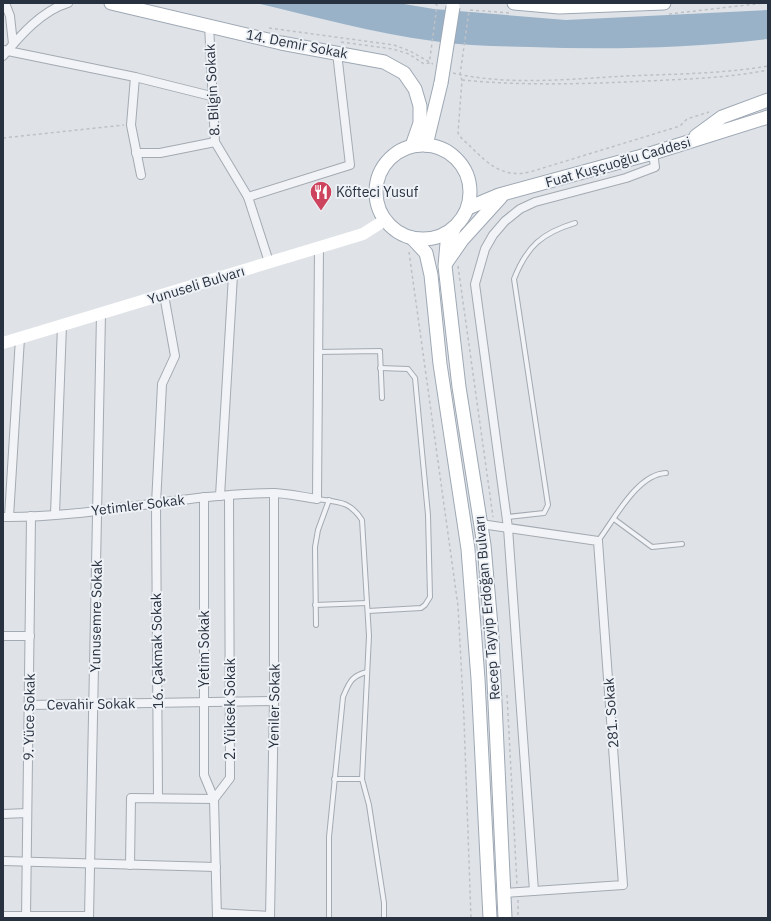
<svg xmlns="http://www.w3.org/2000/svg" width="771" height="921" font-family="'IBM Plex Sans',sans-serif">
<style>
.water{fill:#9ab2c8}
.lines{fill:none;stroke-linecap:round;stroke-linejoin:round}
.lane-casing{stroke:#a4aab2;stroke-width:6}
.street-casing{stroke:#a4aab2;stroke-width:10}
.primary-casing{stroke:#9ea8b4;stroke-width:15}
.path{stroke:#bdc1c6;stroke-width:1.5;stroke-dasharray:3 3;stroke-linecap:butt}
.lane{stroke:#f1f3f6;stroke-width:4}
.street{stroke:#f1f3f6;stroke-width:8}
.secondary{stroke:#fff;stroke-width:12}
.primary{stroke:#fff;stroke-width:13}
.primary-bridge-casing{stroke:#9ea8b4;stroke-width:15;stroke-linecap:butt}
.primary-bridge{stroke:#fff;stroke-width:13}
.labels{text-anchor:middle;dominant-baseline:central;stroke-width:4;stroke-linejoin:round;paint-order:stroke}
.street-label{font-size:14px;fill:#28313f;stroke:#eef2f6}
.poi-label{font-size:14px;fill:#28313f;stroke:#eef2f6;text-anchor:start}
</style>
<rect width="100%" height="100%" fill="#dfe3e8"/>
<path class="water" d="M 256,3 L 398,3 L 434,9 L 566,20 L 768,10 L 768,39 C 689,48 609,50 530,47 C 498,46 465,46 433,41 C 374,33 315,17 256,3 Z"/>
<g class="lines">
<g class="lane-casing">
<g id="lane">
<polyline points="318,352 380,351 382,398"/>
<path d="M 317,499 C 338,502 350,501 362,520 L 369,636 L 362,779 L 369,805 L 384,903 L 384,918"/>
<path d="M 507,517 L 544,513 L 548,505 L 514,279 C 527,246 542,233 575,223"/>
<polyline points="614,519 652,547 682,544"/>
<path d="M 598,541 C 614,520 637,474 666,473"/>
<polyline points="315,605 367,603"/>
<polyline points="368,611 421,608 425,605 430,597 428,515 415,378 408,369 380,368"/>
<polyline points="316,625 315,547 318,530 329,500"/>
<polyline points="334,779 362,779"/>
<path d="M 329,918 L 329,837 L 343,697 C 349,683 351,676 367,672"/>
</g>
</g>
<g class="street-casing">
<g id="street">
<polyline points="5,3 10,16 13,44"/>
<polyline points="209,25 215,142 248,197 269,262"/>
<polyline points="3,50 135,77 211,96"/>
<path d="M 3,56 C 20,36 41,11 68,3"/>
<polyline points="135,77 131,125 141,175"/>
<polyline points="136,153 160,153 215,142"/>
<polyline points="248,197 350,165 337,53"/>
<polyline points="220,496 233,275"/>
<polyline points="55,514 62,325"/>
<path d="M 3,517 C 93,518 182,494 272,493 C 287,493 302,497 317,499 L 319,247"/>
<polyline points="9,517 20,338"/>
<polyline points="481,524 598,541 623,885 505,893"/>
<polyline points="3,636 30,636"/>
<polyline points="29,705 274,701"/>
<polyline points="158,798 156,504 162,384 175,356 164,295"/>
<polyline points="3,814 27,813"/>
<polyline points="3,861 216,867"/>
<polyline points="130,865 131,798 214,799 204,775 204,497"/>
<polyline points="534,891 508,528 475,284 485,249 493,235 505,221 520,209 535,202 626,178 655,167 653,153"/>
<polyline points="218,913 270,916"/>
<polyline points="3,916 89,916"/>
<polyline points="26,918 31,516"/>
<polyline points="89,918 101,314"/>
<polyline points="217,918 214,799 230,778 229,496"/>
<polyline points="270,918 274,701 274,493"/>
</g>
</g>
<g class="primary-casing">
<g id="primary">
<polyline points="111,3 281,43 384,62 404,73 415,89 420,106 420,123 412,146"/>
<polyline points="514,3 559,7 664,3"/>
<polyline points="696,136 722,117 768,100"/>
<circle cx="423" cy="192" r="47"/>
<polyline points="426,145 441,83"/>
<polyline points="468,208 499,195 653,153 768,117"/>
<polyline points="454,229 447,243 445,266 459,387 484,545 492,638 505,918"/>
<polyline points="412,238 426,253 431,275 440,364 468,549 478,679 490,918"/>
<polyline points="446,263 462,240 501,197"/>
</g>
</g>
<g class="path">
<path d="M 509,13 L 471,10 L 469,11 L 460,75 L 462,80 L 458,133 C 461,139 466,142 470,146 C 489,165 503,178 530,172 L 680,126 L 687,119 L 709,112"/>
<polyline points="669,14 764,3"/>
<polyline points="269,28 394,45 410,51 433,64"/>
<polyline points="341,42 393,49 409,54 424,64 429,63 430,58 437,5 434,3"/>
<path d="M 453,73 C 508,86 570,79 626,76 C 673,74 721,74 768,66"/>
<path d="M 462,80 C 524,86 585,84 647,81 C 688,79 728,78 768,70"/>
<polyline points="3,138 124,125"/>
<polyline points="409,252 458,606 464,719 471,918"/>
<polyline points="458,266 493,517"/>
<polyline points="507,695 517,885"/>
<polyline points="518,900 518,918"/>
</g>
<use href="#lane" class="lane"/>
<use href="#street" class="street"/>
<polyline class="secondary" points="3,343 340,241 363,234 385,220"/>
<use href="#primary" class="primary"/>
<g class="primary-bridge-casing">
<polyline id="primary-bridge" points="441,83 453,7"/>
</g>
<use href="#primary-bridge" class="primary-bridge"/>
</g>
<defs>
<g id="restaurant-pin" transform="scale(1.15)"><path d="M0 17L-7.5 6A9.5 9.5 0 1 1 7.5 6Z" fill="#cd445e" stroke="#eef2f6"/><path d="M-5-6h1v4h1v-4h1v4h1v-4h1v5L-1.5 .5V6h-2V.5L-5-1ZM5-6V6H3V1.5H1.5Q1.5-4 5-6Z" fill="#fff"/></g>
</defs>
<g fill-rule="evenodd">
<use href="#restaurant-pin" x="321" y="192"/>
</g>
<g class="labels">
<g class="street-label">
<text transform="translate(297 44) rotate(11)">14. Demir Sokak</text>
<text transform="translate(212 90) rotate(-93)">8. Bilgin Sokak</text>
<text transform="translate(618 162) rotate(-16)">Fuat Kuşçuoğlu Caddesi</text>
<text transform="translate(196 285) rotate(-17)">Yunuseli Bulvarı</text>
<text transform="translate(138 505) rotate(-7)">Yetimler Sokak</text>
<text transform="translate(487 608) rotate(-95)">Recep Tayyip Erdoğan Bulvarı</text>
<text transform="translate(96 616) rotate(-89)">Yunusemre Sokak</text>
<text transform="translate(204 649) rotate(-90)">Yetim Sokak</text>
<text transform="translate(157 651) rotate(-91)">16. Çakmak Sokak</text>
<text transform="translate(91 704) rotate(-1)">Cevahir Sokak</text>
<text transform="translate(274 706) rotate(-89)">Yeniler Sokak</text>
<text transform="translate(230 709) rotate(-90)">2. Yüksek Sokak</text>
<text transform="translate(611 713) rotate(-94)">281. Sokak</text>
<text transform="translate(29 717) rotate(-89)">9. Yüce Sokak</text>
</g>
<g class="poi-label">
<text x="336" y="192">Köfteci Yusuf</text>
</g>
</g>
<rect width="771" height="921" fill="none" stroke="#28313f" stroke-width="8"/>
</svg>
